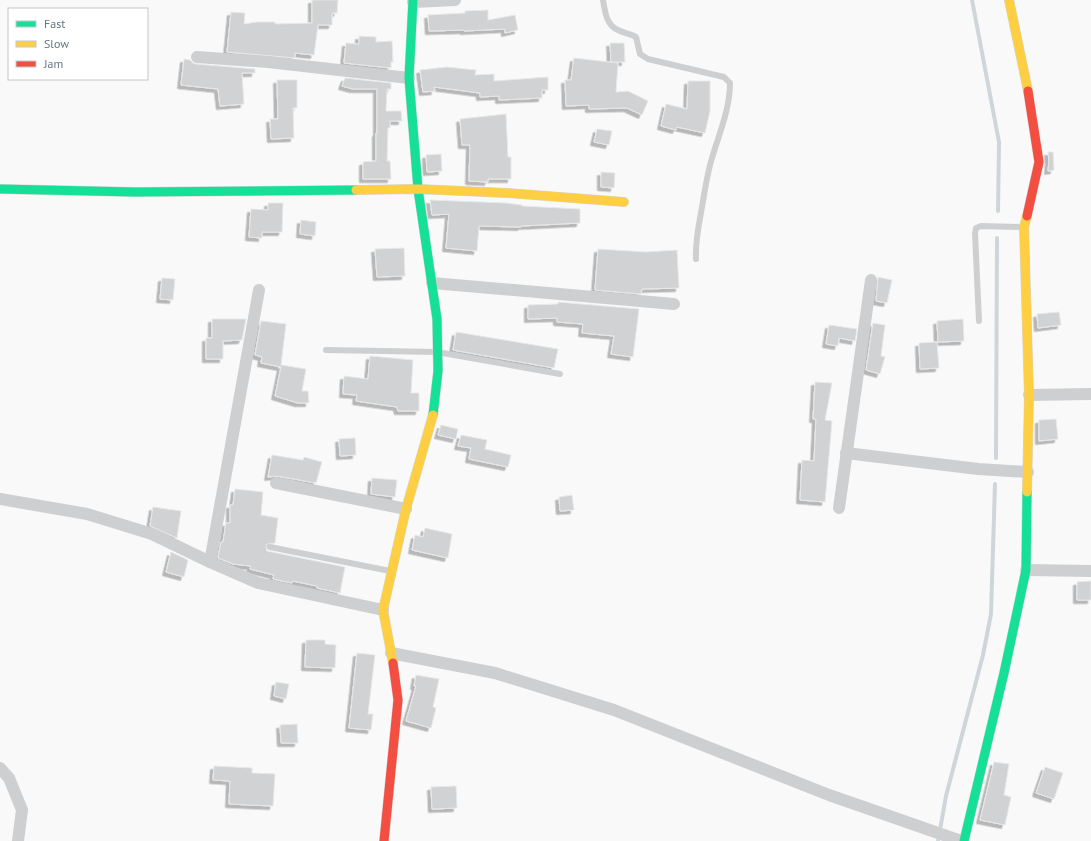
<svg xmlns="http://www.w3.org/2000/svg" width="1091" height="841" font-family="'PT Sans',sans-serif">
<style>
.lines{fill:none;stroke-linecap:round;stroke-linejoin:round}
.stream{stroke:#ced6d9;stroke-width:4}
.building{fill:#d0d2d3;stroke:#e8e8e8;filter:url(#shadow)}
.fast-casing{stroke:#d5d6d7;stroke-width:10}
.slow-casing{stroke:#d5d6d7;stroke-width:10}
.jam-casing{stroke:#d5d6d7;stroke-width:10}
.lane{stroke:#cecfd0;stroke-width:6}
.street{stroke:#cecfd0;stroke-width:12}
.fast{stroke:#16e098;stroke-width:9}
.slow{stroke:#ffcf43;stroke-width:9}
.jam{stroke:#f24e42;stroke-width:9}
</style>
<defs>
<filter id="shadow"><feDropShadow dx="-3.5" dy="3.5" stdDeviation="0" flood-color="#0004"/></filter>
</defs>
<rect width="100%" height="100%" fill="#f9f9f9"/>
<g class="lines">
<g class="stream">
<polyline points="972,0 999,142 998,211"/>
<polyline points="996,458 997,238"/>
<polyline points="938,841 946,796 983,655 991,614 995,484"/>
</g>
</g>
<g class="building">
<polygon points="312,0 338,0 337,13 332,13 332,25 318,25 314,55 295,53 295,58 227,52 231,12 245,13 244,24 257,22 275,22 275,24 312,23"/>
<polygon points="488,10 488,20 515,15 518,30 505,33 505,29 464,31 464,30 429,31 428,15 465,13 465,11"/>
<polygon points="359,36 376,37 376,42 392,41 393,62 391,62 391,68 344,63 346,43 359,44"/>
<polygon points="610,43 624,43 625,62 611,62"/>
<polygon points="574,58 618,63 616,92 628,91 648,101 642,115 627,108 589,109 589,105 566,106 565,80 571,80"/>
<polygon points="184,59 190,60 193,63 196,64 255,69 255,73 242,73 244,104 220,106 218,89 181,85"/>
<polygon points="447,67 476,70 475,75 494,74 494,81 548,77 548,90 542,90 542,98 499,100 499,96 480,97 480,93 434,87 435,91 423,92 420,70"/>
<polygon points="345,78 391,83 391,89 387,89 386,111 401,111 402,121 390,121 390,128 388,128 387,161 390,161 391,179 363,179 363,162 376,161 376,133 377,133 377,89 353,89 342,86"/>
<polygon points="277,80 297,80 297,108 293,108 294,138 271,139 270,119 278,119"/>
<polygon points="688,81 710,81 710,111 705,133 677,127 676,130 661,126 666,104 687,109"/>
<polygon points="506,114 508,157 511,157 511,179 488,179 488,182 469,181 470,145 462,145 460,119"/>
<polygon points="597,129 612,131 609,145 594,142"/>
<polygon points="1048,152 1053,152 1054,170 1048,171 1049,161"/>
<polygon points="441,154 442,171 427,172 426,155"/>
<polygon points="601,172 615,173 614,188 601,187"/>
<polygon points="430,200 506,203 522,205 522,206 580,209 580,223 521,226 521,227 479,226 477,251 446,248 449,214 432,215"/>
<polygon points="268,203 283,203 282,232 262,232 262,238 249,237 251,209 268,210"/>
<polygon points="301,220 316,222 315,236 300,234"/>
<polygon points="404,248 405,276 377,277 375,249"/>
<polygon points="598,249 646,252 677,250 679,288 642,289 641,294 595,290"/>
<polygon points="878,277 892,280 887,303 876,301"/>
<polygon points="162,278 175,279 173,300 160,299"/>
<polygon points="558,302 639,309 633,357 611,354 614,336 582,333 583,324 557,322 557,318 528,319 528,305 558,304"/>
<polygon points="1059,312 1061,325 1038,328 1037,314"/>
<polygon points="212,319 246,319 242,340 223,341 223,359 206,359 206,338 212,338"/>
<polygon points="963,319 964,341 938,342 937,321"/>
<polygon points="261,321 286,324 281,365 306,369 302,391 308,391 309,403 298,403 275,396 281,367 261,363 262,357 255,355"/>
<polygon points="873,323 885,325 881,356 885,357 880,374 866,370"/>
<polygon points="829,325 857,329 855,341 839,338 838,346 826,344"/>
<polygon points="456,332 558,349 554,368 453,350"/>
<polygon points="937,342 939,368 920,369 919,343"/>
<polygon points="370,356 413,360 411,393 419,393 419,411 398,411 397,407 356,401 357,395 343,394 344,376 368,379"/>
<polygon points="815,382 832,383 825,420 832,421 825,502 800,500 802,460 814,461 816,419 813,419"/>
<polygon points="1056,419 1058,439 1039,441 1039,420"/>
<polygon points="441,425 458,429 456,439 438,435"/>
<polygon points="461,435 487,440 485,449 511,455 508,467 469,459 471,448 458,446"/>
<polygon points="355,438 356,455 340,456 339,439"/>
<polygon points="272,455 303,460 304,457 322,462 316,483 277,476 268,477"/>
<polygon points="372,478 397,480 395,497 371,494"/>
<polygon points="235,489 263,492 261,515 278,518 275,543 267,544 266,547 267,551 345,567 340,593 317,588 317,586 293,581 292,583 273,579 274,575 250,569 251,566 233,564 218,558 221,542 223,542 226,523 230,523 230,505 233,505"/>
<polygon points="572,495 574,510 560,511 559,497"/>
<polygon points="153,507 181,511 177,538 150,526"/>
<polygon points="425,528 452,534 448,558 412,550 415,535 423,537"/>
<polygon points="171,552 188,560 184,577 166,572"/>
<polygon points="1091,581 1091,600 1077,600 1077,582"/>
<polygon points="306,640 325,640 325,644 336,645 335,668 305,667"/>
<polygon points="357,653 375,655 368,714 373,714 371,730 349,728"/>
<polygon points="416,675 439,679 433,707 436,708 431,728 406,721 416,686 414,686"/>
<polygon points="276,682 289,684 286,699 274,696"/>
<polygon points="297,724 298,743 281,743 280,725"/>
<polygon points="994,762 1009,764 1004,795 1011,797 1005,825 980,820"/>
<polygon points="214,766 252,768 252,773 275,774 273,806 229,804 230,781 213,780"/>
<polygon points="1045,767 1063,773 1054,799 1036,793"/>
<polygon points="456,786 457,808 432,809 431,787"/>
</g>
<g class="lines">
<g class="fast-casing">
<g id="fast">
<polyline points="413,0 409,78 418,189 437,319 438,371 433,415"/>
<polyline points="0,189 135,192 356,190"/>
<polyline points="964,841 1004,673 1026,570 1027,492"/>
</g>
</g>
<g class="slow-casing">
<g id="slow">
<polyline points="1009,0 1028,91"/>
<polyline points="356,190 418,189 507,193 624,202"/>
<polyline points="1027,216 1024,227 1029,395 1027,492"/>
<polyline points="393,663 383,610 406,509 433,415"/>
</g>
</g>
<g class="jam-casing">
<g id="jam">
<polyline points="1027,216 1039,162 1028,91"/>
<polyline points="384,841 398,700 393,663"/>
</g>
</g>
<g class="lane">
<path d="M 603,0 C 605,11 606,25 618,30 C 624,33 631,34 636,37 L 640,54 L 648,59 L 724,77 L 730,83 C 730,109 719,134 712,158 C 707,174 705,190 702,207 C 699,224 695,241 696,259"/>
<polyline points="979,321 975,233 976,228 981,226 1023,227"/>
<polyline points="326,350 437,352 560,374"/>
<polyline points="270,547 390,571"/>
</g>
<g class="street">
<polyline points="413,2 455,0"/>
<polyline points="197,57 268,62 409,78"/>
<polyline points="432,283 674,304"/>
<polyline points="1029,395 1091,394"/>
<polyline points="846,453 978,469 1028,472"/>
<polyline points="276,483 406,509"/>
<polyline points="0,499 87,514 152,534 210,562 258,583 383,610"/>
<polyline points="839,508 871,280"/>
<polyline points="210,562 259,290"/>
<polyline points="1026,570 1091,571"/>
<polyline points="391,653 495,673 614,710 829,795 961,841"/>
<polyline points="0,768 9,778 22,810 18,841"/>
</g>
<use href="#fast" class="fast"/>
<use href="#slow" class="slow"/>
<use href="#jam" class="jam"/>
</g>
<rect x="8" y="8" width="140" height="72" fill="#ffffff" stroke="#c1c8cd"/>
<rect x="16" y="21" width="20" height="6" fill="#16e098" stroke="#c1c8cd"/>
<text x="44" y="28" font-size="12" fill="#657683">Fast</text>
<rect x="16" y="41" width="20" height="6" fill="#ffcf43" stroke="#c1c8cd"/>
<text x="44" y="48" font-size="12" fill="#657683">Slow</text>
<rect x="16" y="61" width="20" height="6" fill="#f24e42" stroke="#c1c8cd"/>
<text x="44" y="68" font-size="12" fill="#657683">Jam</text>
</svg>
